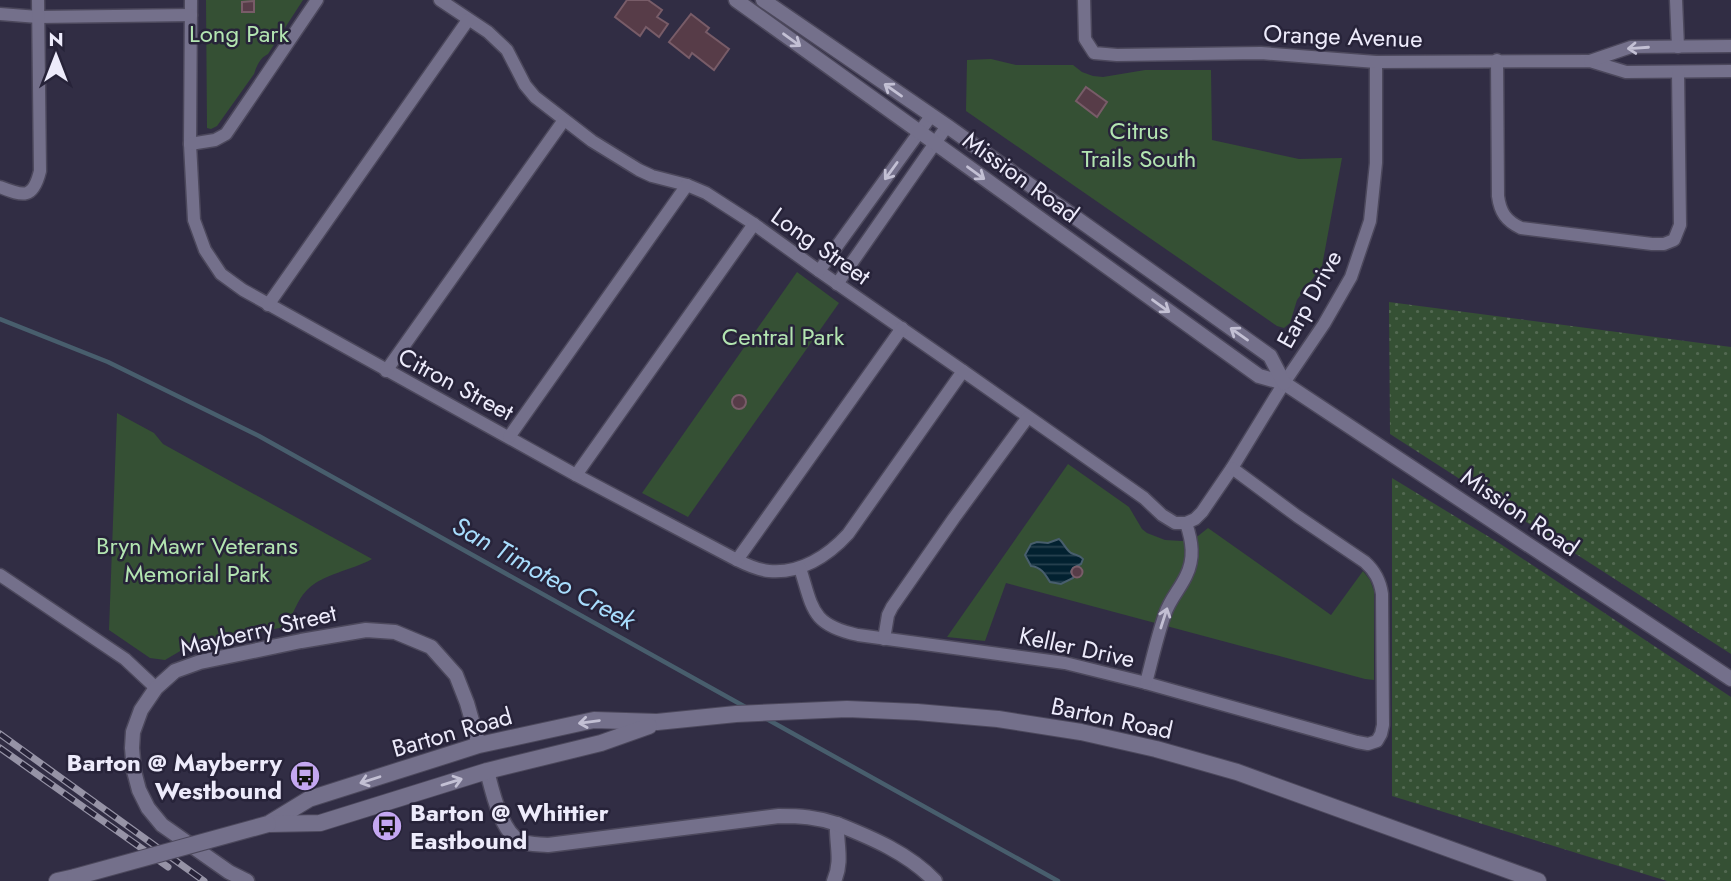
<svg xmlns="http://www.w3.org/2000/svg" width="1731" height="881" font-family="Jost,sans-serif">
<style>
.grass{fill:url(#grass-dots)}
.park{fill:#355034}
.water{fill:url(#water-rules);stroke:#485e6d;stroke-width:2}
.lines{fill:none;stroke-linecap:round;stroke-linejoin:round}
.stream{stroke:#485e6d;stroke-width:4.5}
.building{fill:#573c48;stroke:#785c68;stroke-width:2}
.minor-casing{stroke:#4c485c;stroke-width:15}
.tertiary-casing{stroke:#4c485c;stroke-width:17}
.secondary-casing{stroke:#4c485c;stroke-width:18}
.minor{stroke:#74708b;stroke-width:12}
.tertiary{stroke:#74708b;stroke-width:14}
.secondary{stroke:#74708b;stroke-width:16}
.rail-casing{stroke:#9693a6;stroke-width:7}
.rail{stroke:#272339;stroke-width:4.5;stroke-dasharray:13;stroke-linecap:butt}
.secondary-bridge-casing{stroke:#4c485c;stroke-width:18;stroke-linecap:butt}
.secondary-bridge{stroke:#74708b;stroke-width:16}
.oneway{stroke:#c3c0d4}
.labels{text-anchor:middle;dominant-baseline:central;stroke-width:5;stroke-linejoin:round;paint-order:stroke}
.park-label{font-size:24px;fill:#b3e5b1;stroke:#272339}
.street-label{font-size:24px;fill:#edebfb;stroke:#272339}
.poi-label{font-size:24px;font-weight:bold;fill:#edebfb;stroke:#272339;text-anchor:end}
.water-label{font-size:26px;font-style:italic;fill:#a8ddfd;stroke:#272339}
</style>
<defs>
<pattern id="grass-dots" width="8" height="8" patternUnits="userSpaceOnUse" patternTransform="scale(1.75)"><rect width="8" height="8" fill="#355034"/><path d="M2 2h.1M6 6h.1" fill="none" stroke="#536952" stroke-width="1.8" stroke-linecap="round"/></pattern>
<pattern id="water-rules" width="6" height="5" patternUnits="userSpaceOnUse" patternTransform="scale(1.75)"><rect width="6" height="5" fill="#022130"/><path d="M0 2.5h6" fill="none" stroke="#27414f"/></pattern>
</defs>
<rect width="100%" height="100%" fill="#312d44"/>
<g class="grass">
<polygon points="1389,302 1731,347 1731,654 1390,434"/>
<polygon points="1392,478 1499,543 1731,697 1731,881 1667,881 1392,796"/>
</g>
<g class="park">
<path d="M 206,0 L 303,0 L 268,54 C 260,58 257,65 254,74 L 217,126 L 211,129 L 207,128 Z"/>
<polygon points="991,59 1016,65 1073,65 1082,72 1093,76 1103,77 1145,70 1211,70 1212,140 1299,159 1342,158 1322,266 1297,300 1290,323 1284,328 1277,326 966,111 967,60"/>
<polygon points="797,272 839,303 688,517 642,493"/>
<path d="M 117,413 L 154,433 L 163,444 L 372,559 C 351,571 324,573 307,590 C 296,601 294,615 284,627 L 187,647 L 165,660 L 150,658 L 109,630 Z"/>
<polygon points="1068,464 1129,507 1142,529 1147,533 1165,540 1182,541 1198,536 1208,528 1331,615 1363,571 1370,580 1374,591 1374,680 1365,679 1006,583 985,641 947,637"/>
</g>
<path class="water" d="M 1059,539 C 1064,543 1066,550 1071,553 C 1077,556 1079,554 1083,559 L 1081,564 L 1073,568 L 1071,572 L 1074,576 L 1073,578 L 1061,584 L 1050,582 C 1045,574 1041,567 1031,566 L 1025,555 L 1031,544 L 1037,542 L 1048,543 Z"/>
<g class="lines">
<g class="stream">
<polyline points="0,319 108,362 259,436 749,709"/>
<polyline points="765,718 1058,881"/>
</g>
</g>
<g class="building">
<polygon points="627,0 648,0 662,10 657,17 668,24 659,37 646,27 640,36 615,17"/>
<polygon points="254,1 254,12 242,12 242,2"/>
<polygon points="691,14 709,28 706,32 729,49 714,70 692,53 689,58 669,42"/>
<polygon points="1086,87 1107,102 1097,117 1076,101"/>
<circle cx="739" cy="402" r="7"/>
<circle cx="1077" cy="572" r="5.5"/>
</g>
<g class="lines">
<g class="minor-casing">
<g id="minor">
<path d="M 191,0 L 190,144 L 194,220 L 205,250 L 221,274 L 243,290 L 576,475 L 737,560 C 747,565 758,570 769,571 C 800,574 828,556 848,534 L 963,371"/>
<polyline points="440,0 488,32 507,50 525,85 535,97 592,141 639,170 652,176 687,185 706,193 754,224 819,271 963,371 1144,498 1162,515 1175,523 1186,523 1195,519 1202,512 1232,468 1284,383 1324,324 1351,277 1370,221 1376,163 1376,62"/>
<polyline points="1084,0 1085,39 1094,53 1117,55 1261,53 1376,62 1590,61 1626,72 1731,71"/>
<polyline points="1676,0 1678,47"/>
<polyline points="0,14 38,17 191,15"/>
<path d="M 1497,60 L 1498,196 C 1500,212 1506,221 1521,228 L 1652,244 L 1664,244 L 1674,240 L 1680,225 L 1678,72"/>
<polyline points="1590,61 1631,47 1731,46"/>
<polyline points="190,144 215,140 226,134 317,0"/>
<path d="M 0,187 C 23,196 33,200 40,171 L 38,0"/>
<polyline points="819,271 931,116"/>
<polyline points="837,284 947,126"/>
<polyline points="268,305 468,20"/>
<polyline points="386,371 564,120"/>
<polyline points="509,437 687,185"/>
<polyline points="576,475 754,224"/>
<polyline points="737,560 902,328"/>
<path d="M 800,568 C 813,609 811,625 858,635 L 1065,663 L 1146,683 L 1357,742 L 1368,744 L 1377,741 L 1381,734 L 1383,725 L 1382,594 C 1380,580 1375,571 1365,562 L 1297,516 L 1232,468"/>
<polyline points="0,575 125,659 156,688"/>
<polyline points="884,639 888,615 892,607 954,518 1028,417"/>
<path d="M 1146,683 C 1152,660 1157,637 1165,614 C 1170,599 1180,589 1186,576 C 1195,558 1192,541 1186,523"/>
</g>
</g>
<g class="tertiary-casing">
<g id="tertiary">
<polyline points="736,0 1259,376 1284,383 1731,679"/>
<polyline points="763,0 947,126 1270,356 1284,383"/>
<path d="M 487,771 C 492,790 501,832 520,841 C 529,845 539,844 548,845 L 779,816 C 800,816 817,817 837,824 C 836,844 843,861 834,881"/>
<path d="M 837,824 C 872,838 908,853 935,881"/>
<polyline points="247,881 229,872 162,825 148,808 139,790 134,771 132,748 133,732 141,710 156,688 175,671 200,662 301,641 366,630 395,632 431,647 456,675 467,703 479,745"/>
</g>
</g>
<g class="secondary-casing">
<g id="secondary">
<polyline points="268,824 309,799 479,745 594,720 657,722 736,714 847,709 917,712 998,719 1081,732 1156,749 1237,772 1538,881"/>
<polyline points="269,824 320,823 487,771 601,743 649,726"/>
<polyline points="57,881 75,877"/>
</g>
</g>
<use href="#minor" class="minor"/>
<use href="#tertiary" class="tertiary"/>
<use href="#secondary" class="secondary"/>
<g class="rail-casing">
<g id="rail">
<polyline points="0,734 204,881"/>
<polyline points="0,748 168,867"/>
</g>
</g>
<use href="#rail" class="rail"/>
<g class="secondary-bridge-casing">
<polyline id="secondary-bridge" points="75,877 268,824"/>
</g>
<use href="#secondary-bridge" class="secondary-bridge"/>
</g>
<defs><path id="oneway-shaft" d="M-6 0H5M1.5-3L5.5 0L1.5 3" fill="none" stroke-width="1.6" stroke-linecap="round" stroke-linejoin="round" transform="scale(1.75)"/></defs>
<g class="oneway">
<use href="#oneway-shaft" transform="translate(792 40) rotate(36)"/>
<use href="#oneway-shaft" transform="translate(1638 48) rotate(176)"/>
<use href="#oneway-shaft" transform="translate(893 90) rotate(-145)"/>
<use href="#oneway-shaft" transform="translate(891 171) rotate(126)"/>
<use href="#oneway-shaft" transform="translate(976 173) rotate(36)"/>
<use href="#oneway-shaft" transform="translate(1161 306) rotate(36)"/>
<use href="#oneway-shaft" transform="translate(1239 334) rotate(-145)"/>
<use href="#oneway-shaft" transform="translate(1164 618) rotate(-72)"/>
<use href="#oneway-shaft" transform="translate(589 722) rotate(172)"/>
<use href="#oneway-shaft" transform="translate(370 780) rotate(162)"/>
<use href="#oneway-shaft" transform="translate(452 782) rotate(-17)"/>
</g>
<defs>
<g id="bus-disc" transform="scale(1.575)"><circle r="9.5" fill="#c4a7f1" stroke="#272339"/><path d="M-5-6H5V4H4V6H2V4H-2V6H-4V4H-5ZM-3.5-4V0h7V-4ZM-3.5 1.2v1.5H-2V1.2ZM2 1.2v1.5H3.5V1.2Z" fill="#111"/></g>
</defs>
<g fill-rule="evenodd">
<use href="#bus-disc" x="305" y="776"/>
<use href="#bus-disc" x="387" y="826"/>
</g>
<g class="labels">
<g class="park-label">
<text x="239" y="33">Long Park</text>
<text x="1139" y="130">Citrus<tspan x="1139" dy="28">Trails South</tspan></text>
<text x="783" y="336">Central Park</text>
<text x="197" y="545">Bryn Mawr Veterans<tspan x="197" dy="28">Memorial Park</tspan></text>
</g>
<g class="street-label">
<text transform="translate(1343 36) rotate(2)">Orange Avenue</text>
<text transform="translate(1021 177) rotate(36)">Mission Road</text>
<text transform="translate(821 246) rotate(35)">Long Street</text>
<text transform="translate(1309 299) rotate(-61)">Earp Drive</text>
<text transform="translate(456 384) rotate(28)">Citron Street</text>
<text transform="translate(1520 512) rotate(34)">Mission Road</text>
<text transform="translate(258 630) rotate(-13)">Mayberry Street</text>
<text transform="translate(1077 647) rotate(12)">Keller Drive</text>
<text transform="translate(1112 718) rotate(12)">Barton Road</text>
<text transform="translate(452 732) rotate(-16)">Barton Road</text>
</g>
<g class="poi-label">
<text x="282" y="762">Barton @ Mayberry<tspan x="282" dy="28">Westbound</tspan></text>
<text x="410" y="812" text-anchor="start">Barton @ Whittier<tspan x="410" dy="28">Eastbound</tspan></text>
</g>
<g class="water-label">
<text transform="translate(544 573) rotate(29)">San Timoteo Creek</text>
</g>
</g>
<g transform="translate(56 56)" stroke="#272339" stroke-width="5" paint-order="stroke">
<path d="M0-5L12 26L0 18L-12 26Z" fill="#edebfb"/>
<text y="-10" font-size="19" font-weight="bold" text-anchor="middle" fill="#edebfb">N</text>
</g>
</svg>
